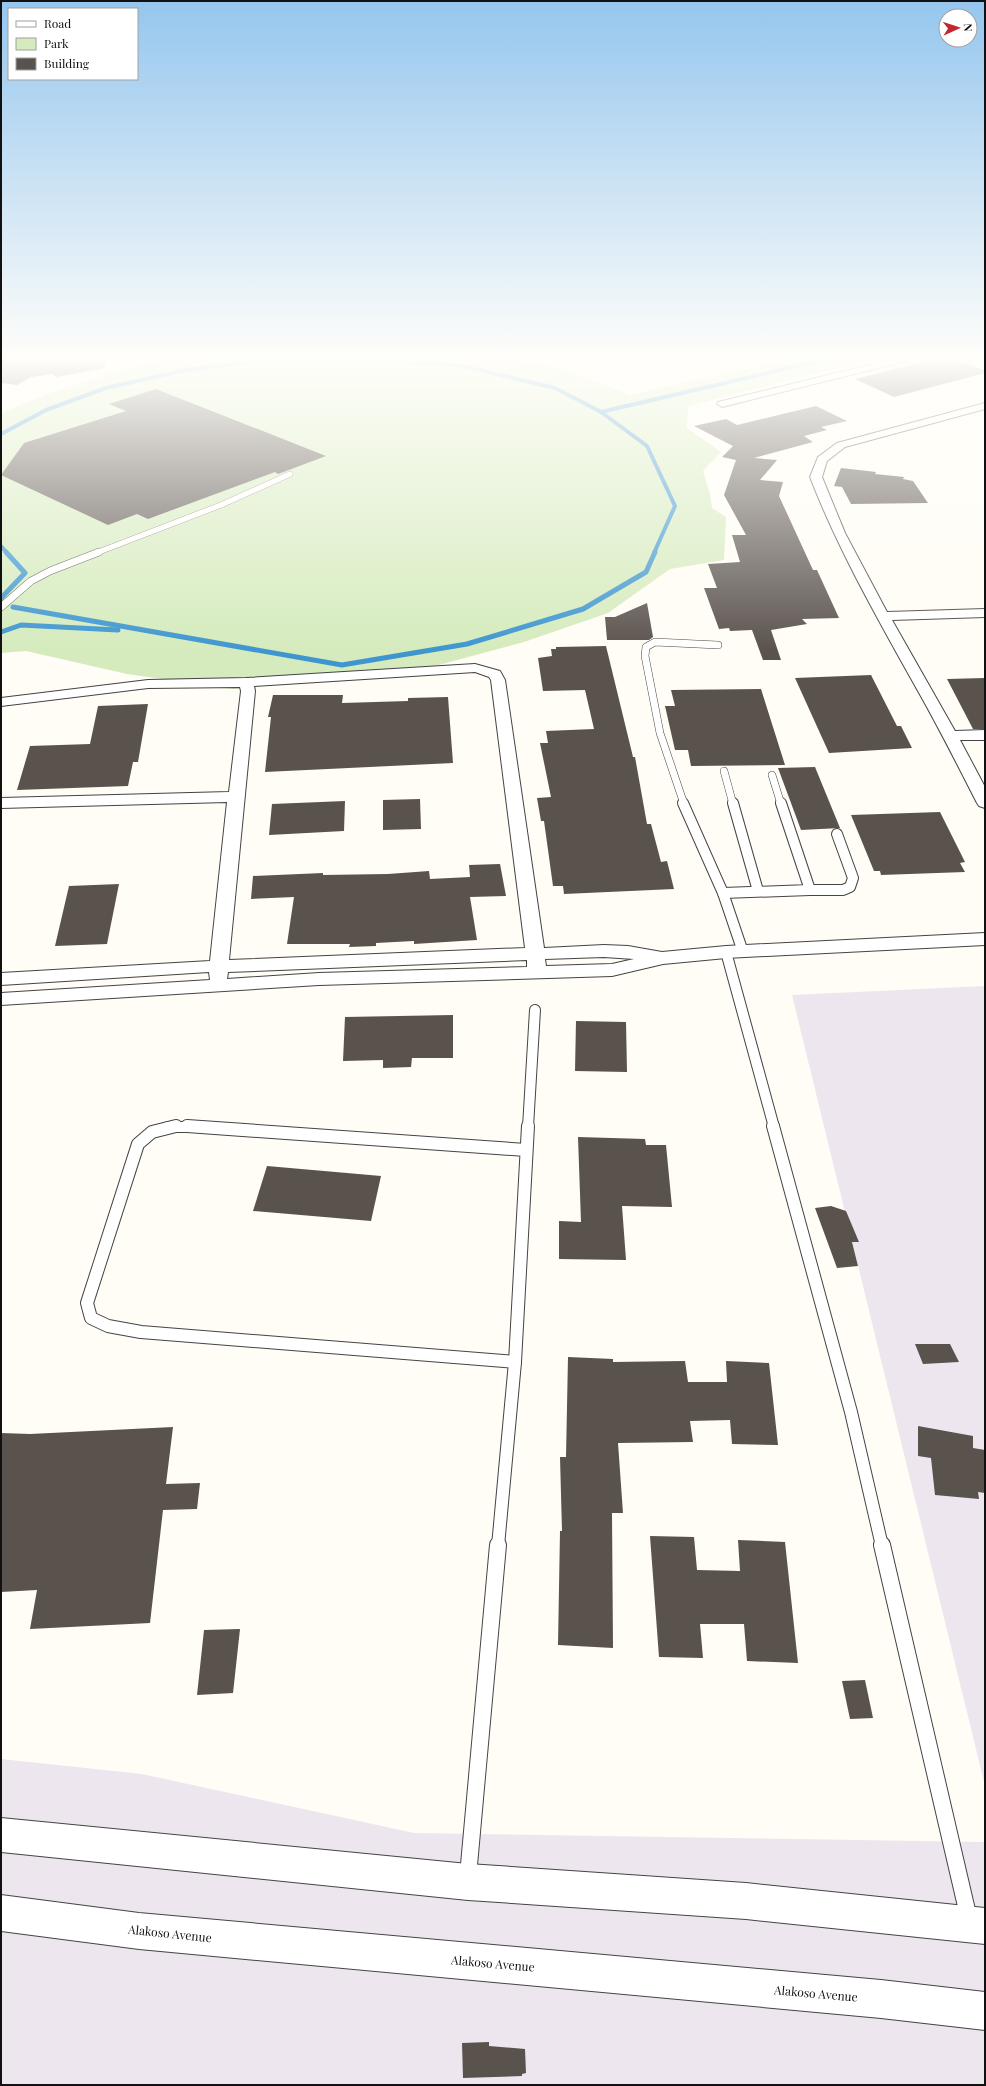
<svg xmlns="http://www.w3.org/2000/svg" width="986" height="2086" font-family="'Playfair Display',serif">
<style>
.industrial{fill:#eee6ef}
.green{fill:#d5ebbd}
.lines{fill:none;stroke-linecap:round;stroke-linejoin:round}
.stream-far1{stroke:#3f96cf;stroke-width:4}
.stream{stroke:#3f96cf;stroke-width:5}
.building{fill:#5a524d}
.service-far4-casing{stroke:#444;stroke-width:6}
.service-far3-casing{stroke:#444;stroke-width:8}
.service-far2-casing{stroke:#444;stroke-width:12}
.service-far1-casing{stroke:#444;stroke-width:14}
.service-casing{stroke:#444;stroke-width:18}
.minor-casing{stroke:#444;stroke-width:2}
.tertiary-casing{stroke:#444;stroke-width:2}
.service-far4{stroke:#fff;stroke-width:5.5}
.service-far3{stroke:#fff;stroke-width:7}
.service-far2{stroke:#fff;stroke-width:10}
.service-far1{stroke:#fff;stroke-width:12}
.service{stroke:#fff;stroke-width:16}
.minor{fill:#fff;fill-rule:evenodd}
.tertiary{fill:#fff;fill-rule:evenodd}
.labels{text-anchor:middle;dominant-baseline:central;stroke-width:4;stroke-linejoin:round;paint-order:stroke}
.near-street-label{font-size:12px;fill:#111;stroke:#fff}
</style>
<rect width="100%" height="100%" fill="#fffdf5"/>
<g class="industrial">
<polygon points="985,986 985,1786 792,995"/>
<polygon points="1,1759 142,1774 414,1833 985,1842 985,2085 1,2085"/>
</g>
<polygon class="green" points="173,359 503,359 561,368 630,395 788,359 872,359 688,406 687,428 721,452 703,471 710,494 712,508 726,517 724,560 670,569 608,613 524,642 435,666 233,689 127,674 26,651 1,653 1,413 42,396 120,370"/>
<g class="lines">
<g class="stream-far1">
<polyline points="601,412 827,359"/>
<polyline points="1,434 46,410 106,388 181,371 261,360 360,359 459,365 555,388 601,412 647,446 675,506 654,553"/>
<polyline points="1,546 7,553"/>
</g>
<g class="stream">
<polyline points="1,598 25,573 6,552"/>
<polyline points="13,607 342,665 467,644 583,609 646,572 655,552"/>
<polyline points="1,632 21,625 118,630"/>
</g>
</g>
<g class="building">
<polygon points="1,359 104,359 105,368 56,377 53,374 31,377 17,385 1,383"/>
<polygon points="936,359 953,359 985,370 985,373 894,397 855,379"/>
<polygon points="156,389 326,456 278,474 275,472 148,519 137,514 108,525 1,475 24,443 126,411 109,404"/>
<polygon points="816,406 847,421 821,427 827,430 804,436 813,442 754,458 777,460 760,480 783,482 779,496 813,570 817,570 839,618 802,619 807,624 771,630 781,660 763,660 752,630 730,631 729,628 719,629 704,588 717,588 708,564 740,562 732,535 746,535 724,495 736,460 722,457 733,446 694,426 726,419 737,425"/>
<polygon points="841,468 876,472 875,474 904,477 903,479 913,481 928,503 851,504 842,487 834,486"/>
<polygon points="647,603 653,637 649,640 607,640 605,617 615,617"/>
<polygon points="606,646 633,757 635,757 647,824 651,824 661,862 667,861 674,889 564,894 563,886 553,886 544,821 541,821 537,798 551,797 540,743 548,743 546,731 594,729 585,690 543,691 538,658 552,656 551,649 556,649 556,647"/>
<polygon points="871,675 897,726 901,726 912,748 829,753 795,678"/>
<polygon points="985,678 985,729 973,729 947,679"/>
<polygon points="761,689 785,765 691,766 688,750 675,750 665,706 675,706 671,690"/>
<polygon points="273,695 343,695 342,703 408,701 408,698 448,697 453,763 265,772 271,717 268,717"/>
<polygon points="148,704 138,762 133,762 128,786 17,790 30,746 90,744 98,706"/>
<polygon points="815,767 840,828 801,830 778,768"/>
<polygon points="420,799 421,829 383,830 383,800"/>
<polygon points="345,801 344,831 269,835 272,804"/>
<polygon points="940,812 965,862 960,863 965,872 881,875 880,871 874,871 851,815"/>
<polygon points="500,864 506,896 470,897 477,940 414,944 414,941 376,943 376,946 349,947 350,944 287,944 294,897 251,899 253,876 323,873 323,875 388,874 429,871 430,879 470,877 469,865"/>
<polygon points="119,884 107,944 55,946 69,886"/>
<polygon points="453,1015 453,1058 412,1058 411,1067 383,1068 383,1060 343,1061 345,1017"/>
<polygon points="576,1021 626,1022 627,1072 575,1071"/>
<polygon points="578,1137 645,1139 646,1145 666,1145 672,1207 622,1206 626,1260 559,1259 559,1221 581,1222"/>
<polygon points="267,1166 381,1176 371,1221 253,1211"/>
<polygon points="831,1206 846,1211 859,1242 852,1242 858,1266 837,1268 815,1208"/>
<polygon points="915,1344 950,1344 959,1362 923,1364"/>
<polygon points="568,1357 613,1359 613,1362 685,1361 688,1382 727,1382 726,1361 769,1363 778,1445 732,1444 730,1420 690,1421 693,1442 618,1443 623,1513 612,1513 613,1648 558,1645 560,1531 562,1531 560,1457 566,1457"/>
<polygon points="918,1426 973,1436 973,1448 985,1450 985,1493 978,1492 979,1499 935,1495 931,1458 918,1456"/>
<polygon points="173,1427 166,1484 200,1483 197,1509 163,1510 150,1623 30,1629 37,1590 1,1592 1,1433 30,1434"/>
<polygon points="650,1536 694,1537 697,1570 740,1571 738,1540 785,1542 798,1663 747,1661 744,1624 700,1624 703,1658 659,1657"/>
<polygon points="240,1629 233,1693 197,1695 204,1630"/>
<polygon points="865,1680 873,1718 850,1719 842,1681"/>
<polygon points="489,2042 489,2046 525,2049 526,2073 522,2074 522,2076 463,2078 462,2043"/>
</g>
<g class="lines">
<g class="service-far4-casing">
<polyline id="service-far4" points="96,553 221,505 290,474"/>
</g>
<g class="service-far3-casing">
<g id="service-far3">
<polyline points="1,607 31,581 50,571 99,552"/>
<polyline points="724,771 733,804"/>
<polyline points="772,775 781,804"/>
<polyline points="684,804 660,733 645,656 646,647 655,642 718,645"/>
</g>
</g>
<g class="service-far2-casing">
<g id="service-far2">
<polyline points="683,803 723,893 743,952"/>
<polyline points="733,803 758,891"/>
<polyline points="810,890 843,890 850,887 853,878 837,834"/>
<polyline points="723,893 810,890 781,803"/>
<polyline points="726,952 774,1127"/>
<polyline points="168,1127 201,1127"/>
<polyline points="528,1127 535,1010"/>
</g>
</g>
<g class="service-far1-casing">
<g id="service-far1">
<polyline points="176,1126 152,1132 138,1144 87,1303 91,1318 108,1326 141,1332 515,1362"/>
<polyline points="187,1126 526,1150"/>
<polyline points="773,1126 851,1412 882,1546"/>
<polyline points="498,1546 515,1362 528,1126"/>
</g>
</g>
<g class="service-casing">
<g id="service">
<polyline points="882,1545 969,1919"/>
<polyline points="468,1876 498,1545"/>
</g>
</g>
<g class="minor-casing">
<g id="minor">
<polygon points="893,359 909,359 907,361 722,407 717,404 718,402"/>
<path d="M 985,403 L 985,409 L 845,447 L 827,461 L 822,477 L 845,533 L 887,612 L 985,609 L 985,617 L 892,620 L 955,731 L 985,730 L 985,740 L 960,740 L 985,787 L 985,808 L 979,806 L 977,803 C 957,764 939,728 918,691 C 879,621 839,552 810,477 L 818,457 L 837,443 Z"/>
<path d="M 475,664 L 500,671 L 505,680 L 544,948 L 604,945 L 628,946 L 662,952 L 726,946 L 985,933 L 985,945 L 726,958 L 663,964 L 612,976 L 319,985 L 1,1005 L 1,993 L 210,980 L 209,972 L 1,985 L 1,973 L 210,961 L 227,802 L 1,808 L 1,798 L 229,792 L 241,691 L 240,687 L 148,688 L 1,706 L 1,698 L 148,680 L 246,678 ZM 475,672 L 489,677 L 491,680 L 525,948 L 229,960 L 255,691 L 254,686 ZM 604,957 L 634,959 L 612,964 L 546,966 L 545,959 ZM 527,960 L 527,967 L 319,973 L 227,979 L 228,972 Z"/>
</g>
</g>
<g class="tertiary-casing">
<g id="tertiary">
<polygon points="1,1818 468,1864 746,1883 985,1908 985,1944 746,1919 468,1900 1,1852"/>
<polygon points="1,1895 139,1913 881,1980 985,1992 985,2030 881,2018 139,1949 1,1931"/>
</g>
</g>
<use href="#service-far4" class="service-far4"/>
<use href="#service-far3" class="service-far3"/>
<use href="#service-far2" class="service-far2"/>
<use href="#service-far1" class="service-far1"/>
<use href="#service" class="service"/>
<use href="#minor" class="minor"/>
<use href="#tertiary" class="tertiary"/>
</g>
<linearGradient id="sky" x2="0" y2="1"><stop stop-color="#95c6ee"/><stop offset="0.55" stop-color="#fffefa"/><stop offset="1" stop-color="#fffefa" stop-opacity="0"/></linearGradient>
<rect width="986" height="651" fill="url(#sky)"/>
<g class="labels">
<g class="near-street-label">
<text transform="translate(170 1933) rotate(6)">Alakoso Avenue</text>
<text transform="translate(493 1963) rotate(5)">Alakoso Avenue</text>
<text transform="translate(816 1993) rotate(5)">Alakoso Avenue</text>
</g>
</g>
<rect width="986" height="2086" fill="none" stroke="#111111" stroke-width="4"/>
<rect x="8" y="8" width="130" height="72" fill="#ffffff" stroke="#a0a0a0"/>
<rect x="16" y="21" width="20" height="6" fill="#ffffff" stroke="#a0a0a0"/>
<text x="44" y="28" font-size="12" fill="#111111">Road</text>
<rect x="16" y="38" width="20" height="12" fill="#d5ebbd" stroke="#a0a0a0"/>
<text x="44" y="48" font-size="12" fill="#111111">Park</text>
<rect x="16" y="58" width="20" height="12" fill="#5a524d" stroke="#a0a0a0"/>
<text x="44" y="68" font-size="12" fill="#111111">Building</text>
<g transform="translate(958 28) rotate(87)"><circle r="19" fill="#ffffff" stroke="#a0a0a0"/>
<path d="M0-3L7 15L0 10L-7 15Z" fill="#c4262e"/>
<text y="-6" font-size="11" font-weight="bold" text-anchor="middle" fill="#111111">N</text>
</g>
</svg>
